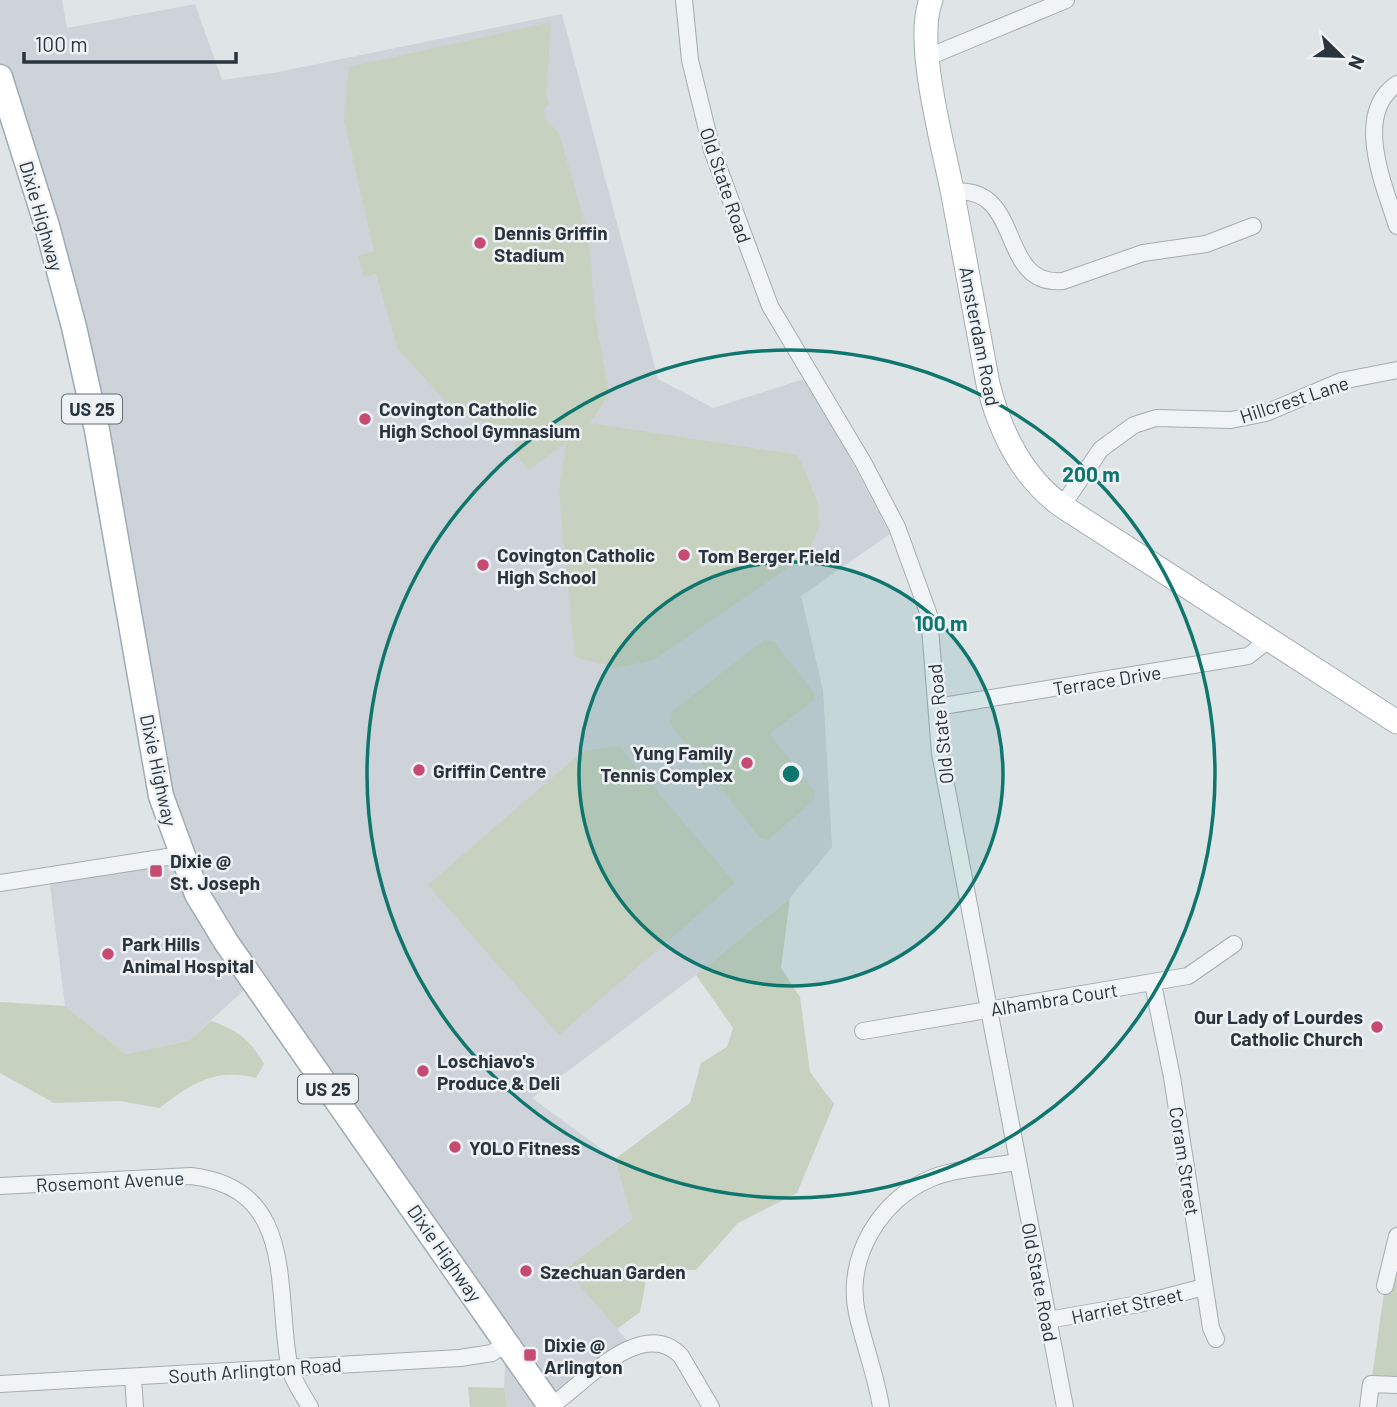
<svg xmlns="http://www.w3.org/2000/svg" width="1397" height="1407" font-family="Barlow,sans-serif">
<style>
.built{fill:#cdd3d9}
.green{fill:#c7d1c0}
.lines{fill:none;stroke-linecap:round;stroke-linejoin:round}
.street-casing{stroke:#a5acb1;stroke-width:18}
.secondary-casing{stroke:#a5acb1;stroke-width:25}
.primary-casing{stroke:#9faab2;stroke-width:27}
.street{stroke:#f1f4f6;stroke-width:16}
.secondary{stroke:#fff;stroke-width:23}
.primary{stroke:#fff;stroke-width:24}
.ring{fill:none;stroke:#0f766e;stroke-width:3.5}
.poi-dot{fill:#c64a71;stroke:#eef2f5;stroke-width:2.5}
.labels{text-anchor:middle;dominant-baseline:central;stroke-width:5;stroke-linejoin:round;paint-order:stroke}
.shield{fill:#eef2f5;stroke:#646d74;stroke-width:2}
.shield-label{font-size:18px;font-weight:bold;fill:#29343d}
.street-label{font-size:19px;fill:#29343d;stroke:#eef2f5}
.poi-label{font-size:19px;font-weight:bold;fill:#29343d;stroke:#eef2f5;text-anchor:start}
.centre{fill:#0f766e;stroke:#eef2f5;stroke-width:3.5}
.ring-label{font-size:21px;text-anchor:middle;font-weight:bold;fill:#0f766e;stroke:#eef2f5;stroke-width:5;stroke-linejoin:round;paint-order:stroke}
</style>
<rect width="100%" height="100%" fill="#dfe4e7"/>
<polygon class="built" points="0,0 62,0 67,28 195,4 222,80 273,73 562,14 658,379 713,408 804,379 827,414 890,534 801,596 823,690 832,847 790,898 696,975 532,1098 615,1159 632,1219 565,1269 632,1346 551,1407 507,1407 504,1388 506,1343 253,982 188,1041 126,1054 65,1006 49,877 180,856 97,430 0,77"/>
<g class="green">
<polygon points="551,22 546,93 549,105 545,107 544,118 559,133 588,234 596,322 609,394 590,423 798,455 817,501 819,526 812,544 792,565 654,660 615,668 575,657 559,491 567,442 529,470 516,455 515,433 501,425 472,419 450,406 398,349 376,274 364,277 358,256 374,251 344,120 349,67"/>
<polygon points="764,640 774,642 814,692 815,699 770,734 815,791 814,800 768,840 761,839 670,724 671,712"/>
<polygon points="619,746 735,883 559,1035 428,885 583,751"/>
<polygon points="790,898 781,968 800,997 810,1072 834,1104 797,1193 738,1223 696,1270 648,1270 640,1312 617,1329 565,1269 632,1219 615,1159 690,1103 701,1063 727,1047 733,1028 696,975"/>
<path d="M 0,1002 L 65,1006 L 126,1054 L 188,1041 L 211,1021 C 237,1030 250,1039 264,1064 L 256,1078 C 215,1068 192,1083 160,1108 L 120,1101 L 54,1103 L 0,1073 Z"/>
<polygon points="1397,1236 1397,1385 1371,1384 1385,1286"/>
<polygon points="468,1387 504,1388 507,1407 470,1407"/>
</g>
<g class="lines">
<g class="street-casing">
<g id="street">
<polyline points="684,0 690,60 712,150 770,306 863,462 897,527 929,615 940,753 1065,1407"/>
<polyline points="928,57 1066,0"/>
<path d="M 1397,84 C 1352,114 1385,187 1397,226"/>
<path d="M 952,192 C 1025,183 996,287 1063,281 L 1143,253 L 1206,244 L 1253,226"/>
<polyline points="1062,506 1101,449 1134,425 1156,418 1231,420 1266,413 1341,381 1397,370"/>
<polyline points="937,707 1248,656 1270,639"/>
<polyline points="0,883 180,855"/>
<polyline points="1153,984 1172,1077 1211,1328 1216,1339"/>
<polyline points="863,1031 1188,976 1234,944"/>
<path d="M 0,1186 L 191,1176 C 297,1188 275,1289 289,1364 C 291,1378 303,1395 310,1407"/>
<polyline points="1385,1286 1397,1236"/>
<polyline points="1048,1320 1139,1304 1204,1287"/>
<polyline points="133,1377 135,1407"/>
<polyline points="0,1384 460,1358 492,1353 506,1343"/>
<path d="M 550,1407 C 583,1384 643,1315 681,1356 L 711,1407"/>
<path d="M 881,1407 C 876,1375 864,1345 857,1313 C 845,1258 880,1199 932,1178 C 957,1168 990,1167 1017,1162"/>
<polyline points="1368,1407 1371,1384 1397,1385"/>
</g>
</g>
<g class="secondary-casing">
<path id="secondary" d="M 931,0 C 914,42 944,148 953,195 C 965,258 976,321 988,384 C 1000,432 1022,477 1062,506 L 1397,722"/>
</g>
<g class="primary-casing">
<polyline id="primary" points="0,77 47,226 74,327 97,430 161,796 197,894 226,942 551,1407"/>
</g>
<use href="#street" class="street"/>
<use href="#secondary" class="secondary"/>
<use href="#primary" class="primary"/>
</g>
<circle cx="791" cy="774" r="212" fill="#0f766e" fill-opacity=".12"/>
<g class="ring">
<circle cx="791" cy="774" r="212"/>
<circle cx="791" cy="774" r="424"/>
</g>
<g class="poi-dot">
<circle cx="480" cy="243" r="7"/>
<circle cx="365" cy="419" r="7"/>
<circle cx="684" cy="555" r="7"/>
<circle cx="483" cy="565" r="7"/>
<circle cx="747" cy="763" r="7"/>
<circle cx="419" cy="770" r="7"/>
<rect x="149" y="864" width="14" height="14" rx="3.5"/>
<circle cx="108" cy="954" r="7"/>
<circle cx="1377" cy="1027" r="7"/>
<circle cx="423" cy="1071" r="7"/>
<circle cx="455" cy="1147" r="7"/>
<circle cx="526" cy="1271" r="7"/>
<rect x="523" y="1348" width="14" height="14" rx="3.5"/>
</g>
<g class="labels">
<g class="shield">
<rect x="62" y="394.5" width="60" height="29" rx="5"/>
<rect x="298" y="1074.5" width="60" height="29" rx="5"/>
</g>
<g class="shield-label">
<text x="92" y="409">US 25</text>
<text x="328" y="1089">US 25</text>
</g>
<g class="street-label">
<text transform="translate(726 185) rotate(71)">Old State Road</text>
<text transform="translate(42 216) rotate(74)">Dixie Highway</text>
<text transform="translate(980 336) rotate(79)">Amsterdam Road</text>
<text transform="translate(1294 399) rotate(-18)">Hillcrest Lane</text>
<text transform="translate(1107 680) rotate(-9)">Terrace Drive</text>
<text transform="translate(940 724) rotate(-96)">Old State Road</text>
<text transform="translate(159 770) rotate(78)">Dixie Highway</text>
<text transform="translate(1054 999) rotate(-9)">Alhambra Court</text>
<text transform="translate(1185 1161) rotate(81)">Coram Street</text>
<text transform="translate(110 1181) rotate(-3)">Rosemont Avenue</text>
<text transform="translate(445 1253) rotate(55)">Dixie Highway</text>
<text transform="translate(1040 1282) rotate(79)">Old State Road</text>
<text transform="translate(1127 1305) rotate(-12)">Harriet Street</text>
<text transform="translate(255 1370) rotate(-4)">South Arlington Road</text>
</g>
<g class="poi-label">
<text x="494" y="232">Dennis Griffin<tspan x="494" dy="22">Stadium</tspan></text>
<text x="379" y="408">Covington Catholic<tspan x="379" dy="22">High School Gymnasium</tspan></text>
<text x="497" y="554">Covington Catholic<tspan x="497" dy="22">High School</tspan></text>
<text x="698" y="555">Tom Berger Field</text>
<text x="733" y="752" text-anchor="end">Yung Family<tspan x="733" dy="22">Tennis Complex</tspan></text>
<text x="433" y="770">Griffin Centre</text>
<text x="170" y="860">Dixie @<tspan x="170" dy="22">St. Joseph</tspan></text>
<text x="122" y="943">Park Hills<tspan x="122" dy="22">Animal Hospital</tspan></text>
<text x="1363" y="1016" text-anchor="end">Our Lady of Lourdes<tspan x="1363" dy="22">Catholic Church</tspan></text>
<text x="437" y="1060">Loschiavo's<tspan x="437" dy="22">Produce &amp; Deli</tspan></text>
<text x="469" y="1147">YOLO Fitness</text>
<text x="540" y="1271">Szechuan Garden</text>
<text x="544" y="1344">Dixie @<tspan x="544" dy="22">Arlington</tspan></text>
</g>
</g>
<circle cx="791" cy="774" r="10" class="centre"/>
<g class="ring-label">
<text x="1091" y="482">200 m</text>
<text x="941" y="631">100 m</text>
</g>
<g transform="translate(1341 56) rotate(113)" stroke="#eef2f5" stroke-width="5" paint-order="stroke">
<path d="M0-5L12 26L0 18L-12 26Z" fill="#29343d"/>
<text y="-10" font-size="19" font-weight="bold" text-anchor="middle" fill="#29343d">N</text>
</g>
<path d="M24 52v10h212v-10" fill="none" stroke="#29343d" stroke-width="3.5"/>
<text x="35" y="52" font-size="21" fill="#29343d" stroke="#eef2f5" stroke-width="5" paint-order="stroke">100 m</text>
</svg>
